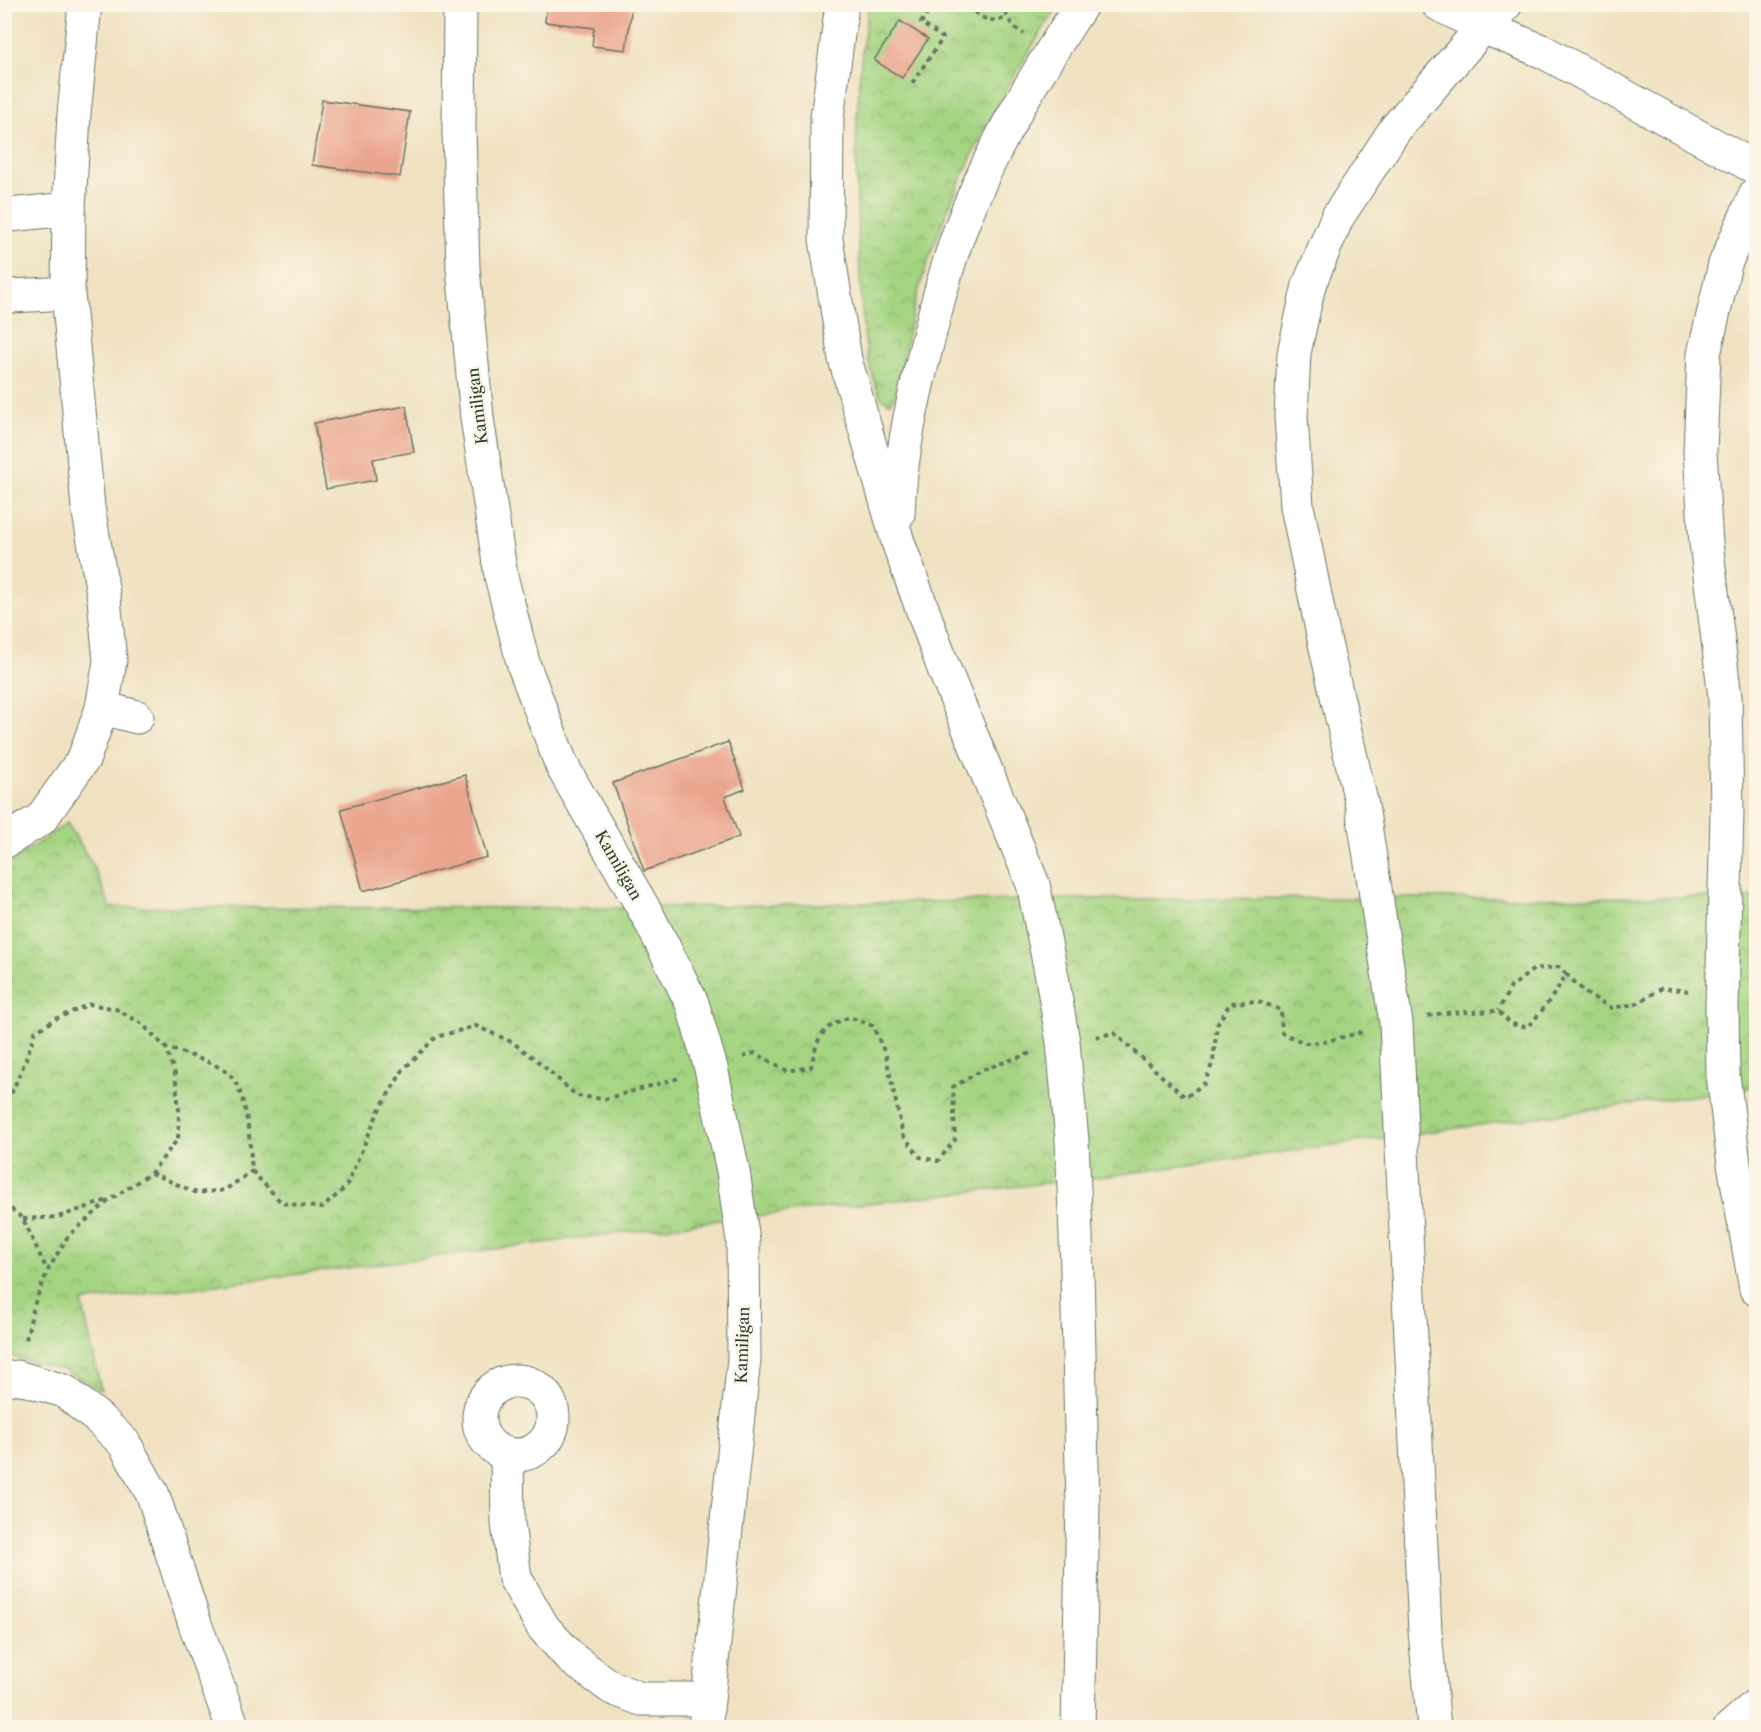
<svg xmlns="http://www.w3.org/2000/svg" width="1761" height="1732" font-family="'Libre Caslon Text',serif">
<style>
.park{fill:url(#park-crowns);stroke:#62885b;stroke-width:1.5}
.building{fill:#eaa58e}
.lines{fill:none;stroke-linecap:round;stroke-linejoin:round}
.minor-casing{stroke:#687665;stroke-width:35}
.path{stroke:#687665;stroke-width:4;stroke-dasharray:4.5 4.5;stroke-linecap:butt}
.minor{stroke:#fff;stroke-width:33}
.labels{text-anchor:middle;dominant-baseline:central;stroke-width:5;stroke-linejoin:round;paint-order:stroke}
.street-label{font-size:16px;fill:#1f3d34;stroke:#fcf5e5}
</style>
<defs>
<pattern id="park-crowns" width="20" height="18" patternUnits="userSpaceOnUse" patternTransform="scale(1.5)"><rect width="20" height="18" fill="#a4d482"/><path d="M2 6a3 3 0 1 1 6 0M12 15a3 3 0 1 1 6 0" fill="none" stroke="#85ad6b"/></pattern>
</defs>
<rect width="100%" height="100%" fill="#fcf5e5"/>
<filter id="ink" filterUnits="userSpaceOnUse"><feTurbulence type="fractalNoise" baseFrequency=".0167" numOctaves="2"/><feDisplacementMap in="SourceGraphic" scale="12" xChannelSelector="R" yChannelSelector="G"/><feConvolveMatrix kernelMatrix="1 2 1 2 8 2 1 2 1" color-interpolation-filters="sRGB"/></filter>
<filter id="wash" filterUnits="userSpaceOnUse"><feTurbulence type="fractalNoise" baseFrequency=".008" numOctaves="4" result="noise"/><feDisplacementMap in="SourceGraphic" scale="24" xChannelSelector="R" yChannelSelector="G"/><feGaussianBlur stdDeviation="1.35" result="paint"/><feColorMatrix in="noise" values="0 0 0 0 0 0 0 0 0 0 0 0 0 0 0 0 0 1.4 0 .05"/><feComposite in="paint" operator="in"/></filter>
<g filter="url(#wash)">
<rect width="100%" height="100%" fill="#efe1c1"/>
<g class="park">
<path d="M 869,5 L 1059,5 C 999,93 950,190 918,292 C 908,325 903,361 895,395 L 890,403 L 881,398 C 863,360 862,315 860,273 C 855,185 853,91 869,5 Z"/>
<polygon points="67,823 93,865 110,907 613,908 1071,899 1756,897 1756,1087 1108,1176 712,1221 82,1302 101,1390 64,1370 5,1355 5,864 12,861"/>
</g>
<g id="blocks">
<g class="building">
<polygon points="547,4 632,4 626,50 592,46 594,28 545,22"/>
<polygon points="900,21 928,39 902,78 874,60"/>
<polygon points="322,100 410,112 400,177 312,165"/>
<polygon points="406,406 414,452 373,459 376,480 326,489 314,423"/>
<polygon points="728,742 745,789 725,797 739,837 644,871 613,783"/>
<polygon points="465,775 487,857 363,891 341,809"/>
</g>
</g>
</g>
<g filter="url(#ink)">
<use href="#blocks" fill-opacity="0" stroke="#687665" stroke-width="1.5"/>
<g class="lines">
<g class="minor-casing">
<g id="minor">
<polyline points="460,4 459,132 463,268 477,418 501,576 524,666 562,766 649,918 692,1003 711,1068 733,1171 743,1241 744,1359 705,1728"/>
<polyline points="842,4 827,118 826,239 845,359 898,542 944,669 1033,884 1052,977 1063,1042 1072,1141 1076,1235 1083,1506 1078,1728"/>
<polyline points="1438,4 1483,27 1544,52 1756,168"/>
<polyline points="1756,193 1725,264 1704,354 1700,452 1706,543 1725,697 1727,812 1722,1006 1723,1075 1734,1164 1756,1289"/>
<polyline points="4,217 9,215 69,209"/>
<polyline points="4,295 12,296 68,293"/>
<path d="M 898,514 C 900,460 911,408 924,356 C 935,312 946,267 962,225 C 992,146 1036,74 1082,4"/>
<polyline points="102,708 137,717"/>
<polyline points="4,842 41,819 84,758 102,708 110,661 104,599 88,507 68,293 69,209 74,114 85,4"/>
<polyline points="4,1380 17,1377 64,1391 98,1418 124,1443 153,1495 195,1624 233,1728"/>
<circle cx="516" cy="1418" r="37"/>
<polyline points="507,1455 508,1523 515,1578 543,1627 571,1658 612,1688 641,1699 708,1699"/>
<polyline points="1434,1728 1425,1631 1396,1023 1362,806 1322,630 1297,506 1291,417 1294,353 1309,285 1337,218 1396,128 1483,27 1506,4"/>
<polyline points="1730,1728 1756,1705"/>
</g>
</g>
<g class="path">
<path d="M 972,4 L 973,11 C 985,21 992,22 1007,18"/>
<path d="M 1002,4 C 1007,18 1012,27 1024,34"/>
<polyline points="912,83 943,38 921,23 933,4"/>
<polyline points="1566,974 1587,994 1612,1008 1636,1004 1662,988 1688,991"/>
<path d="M 1428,1016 L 1443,1013 L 1498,1011 L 1511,1024 L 1527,1027 C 1543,1011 1555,994 1566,974 L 1559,967 L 1534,969 L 1511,987 L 1498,1011"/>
<polyline points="1096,1037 1114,1033 1185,1097 1204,1084 1213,1062 1217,1025 1230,1003 1258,1001 1281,1010 1282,1033 1305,1043 1324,1042 1362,1032"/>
<path d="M 743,1057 L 755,1053 L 788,1071 L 811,1067 C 818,1036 819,1030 849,1017 L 873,1026 L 886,1056 L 903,1135 L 920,1157 L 938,1161 L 955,1140 L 953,1087 L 982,1070 L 1031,1053"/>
<polyline points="4,1110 25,1062 35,1032 57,1018 90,1004 116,1009 142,1024 166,1048 175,1074 179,1110 178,1139 151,1173 111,1199 68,1236 48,1270 34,1305 25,1344"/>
<polyline points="252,1171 282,1203 322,1208 346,1187 379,1110 403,1070 436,1037 476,1026 512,1042 538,1061 577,1096 605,1099 679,1078"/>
<path d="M 151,1173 L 197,1193 L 225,1190 L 252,1171 C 250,1145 248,1096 231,1076 C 219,1063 184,1053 166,1048"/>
<polyline points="4,1203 23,1219 47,1270"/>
<polyline points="23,1219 58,1217 108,1200"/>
</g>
<use href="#minor" class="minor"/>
</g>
</g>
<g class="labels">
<g class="street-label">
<text transform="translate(477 406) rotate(-97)">Kamiligan</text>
<text transform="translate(619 865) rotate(60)">Kamiligan</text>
<text transform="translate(742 1345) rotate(-88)">Kamiligan</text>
</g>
</g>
<rect width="1761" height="1732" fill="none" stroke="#fcf5e5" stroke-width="24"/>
</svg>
